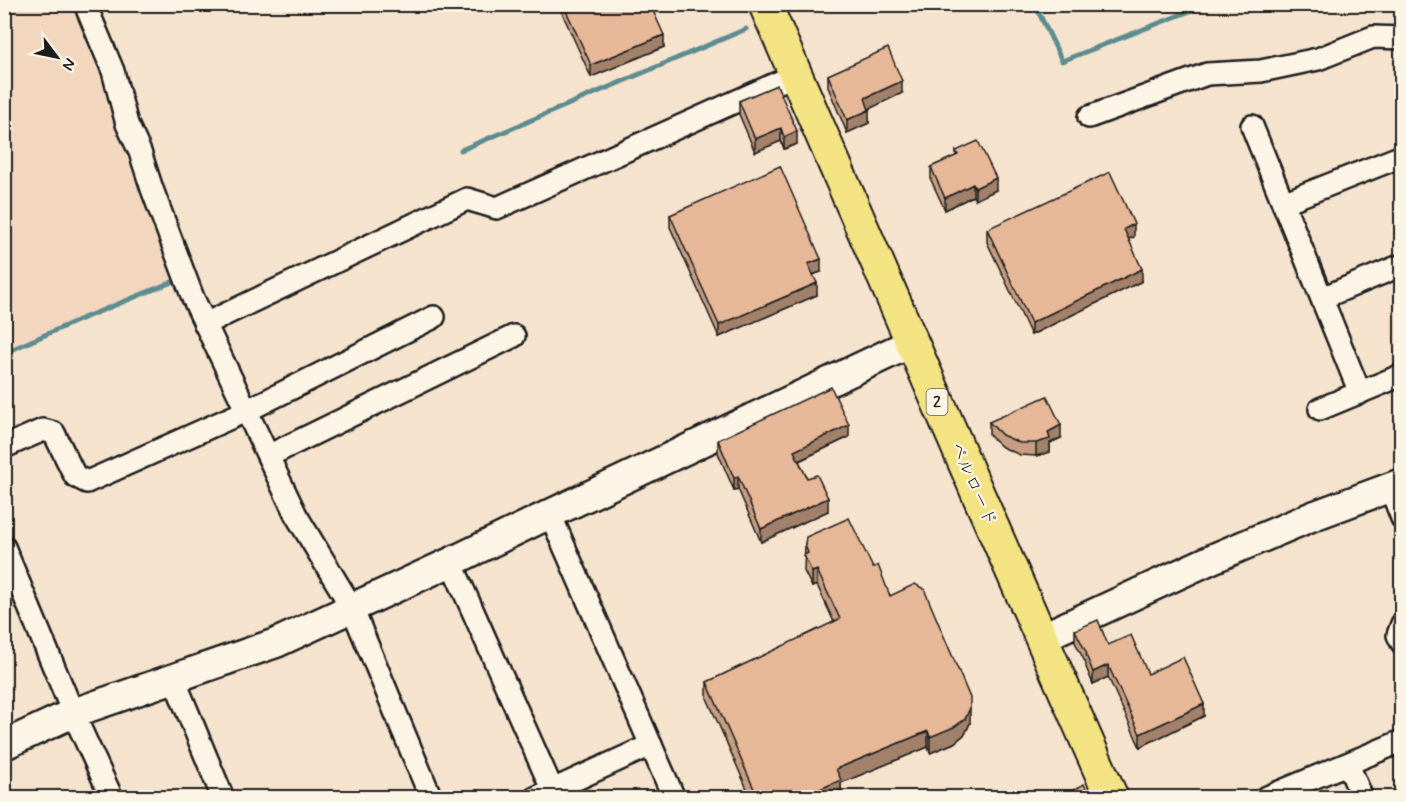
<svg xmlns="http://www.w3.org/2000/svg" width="1406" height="802" font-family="Mynerve,'Klee One',sans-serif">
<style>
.built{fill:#f2d6be}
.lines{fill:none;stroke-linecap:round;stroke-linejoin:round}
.stream{stroke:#5b8c8f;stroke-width:5}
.street-casing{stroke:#1c1c1c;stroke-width:26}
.secondary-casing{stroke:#1c1c1c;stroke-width:33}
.primary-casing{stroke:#1c1c1c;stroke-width:36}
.street{stroke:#fcf5e5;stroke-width:21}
.secondary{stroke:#fcf5e5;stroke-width:28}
.primary{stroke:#f4e382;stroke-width:32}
.wall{fill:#c79e83;stroke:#1c1c1c;stroke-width:1.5}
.shaded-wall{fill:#a2816a;stroke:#1c1c1c;stroke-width:1.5}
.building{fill:#e7b898;stroke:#1c1c1c;stroke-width:1.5}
.labels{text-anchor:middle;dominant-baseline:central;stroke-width:4.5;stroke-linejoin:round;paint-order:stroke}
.shield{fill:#fcf5e5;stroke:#5f5d58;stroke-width:1.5}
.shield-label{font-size:16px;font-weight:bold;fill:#1c1c1c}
.street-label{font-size:18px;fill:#1c1c1c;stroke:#fcf5e5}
</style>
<rect width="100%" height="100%" fill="#f6e3ce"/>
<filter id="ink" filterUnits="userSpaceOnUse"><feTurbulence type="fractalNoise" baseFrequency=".0167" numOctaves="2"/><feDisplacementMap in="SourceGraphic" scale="12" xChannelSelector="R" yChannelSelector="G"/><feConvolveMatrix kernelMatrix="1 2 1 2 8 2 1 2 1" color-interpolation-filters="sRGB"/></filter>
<g filter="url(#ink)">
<polygon class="built" points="4,5 70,5 76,16 108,98 142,200 176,277 5,354"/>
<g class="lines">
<g class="stream">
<polyline points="793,9 804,4"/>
<polyline points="1039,13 1062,61 1208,4"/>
<polyline points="461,150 746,29"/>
<polyline points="4,353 81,319 177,280"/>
</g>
<g class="street-casing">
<g id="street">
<polyline points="85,4 113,71 127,124 140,152 152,189 193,298 296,515 352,608 431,798"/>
<polyline points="1089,117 1207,74 1261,71 1318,59 1373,37 1402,38"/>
<polyline points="1252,126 1360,393"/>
<polyline points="1283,203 1402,156"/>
<polyline points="1322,298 1402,265"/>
<polyline points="205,324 467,199 497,208 795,75"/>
<polyline points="1320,409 1402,375"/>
<polyline points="4,447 43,430 54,433 75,476 87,482 246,411 434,317"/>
<polyline points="268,456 514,336"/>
<polyline points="1390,487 1402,518"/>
<polyline points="550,514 674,798"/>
<polyline points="4,547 73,713 112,798"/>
<polyline points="451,562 556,798"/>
<polyline points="1402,624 1398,635 1402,643"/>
<polyline points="174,679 223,798"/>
<polyline points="1348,764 1362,798"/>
<polyline points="535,798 651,745"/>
<polyline points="1265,798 1402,741"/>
</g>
</g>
<g class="secondary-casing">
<g id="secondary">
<polyline points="1041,638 1214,558 1313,516 1402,483"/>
<polyline points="4,745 73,713 276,643 451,562 550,514 911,343"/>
</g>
</g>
<g class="primary-casing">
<polyline id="primary" points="765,4 978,494 1112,798"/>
</g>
<use href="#street" class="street"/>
<use href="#secondary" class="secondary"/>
<use href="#primary" class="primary"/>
</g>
<g class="wall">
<polygon points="558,4 650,4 664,47 591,77"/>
<polygon points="828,75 902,93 868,109 869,123 847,133 828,87"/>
<polygon points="777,85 797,144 784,149 781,141 755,152 739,114 739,101"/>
<polygon points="956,151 996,190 975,200 973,196 945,210 931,180 931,167 956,156"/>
<polygon points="670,215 821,272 813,275 817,295 719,337 670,227"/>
<polygon points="987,229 1134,237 1128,239 1142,281 1031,335 987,242"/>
<polygon points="989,422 1061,438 1050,443 1050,452 1036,456 1020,455 1002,447 989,435"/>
<polygon points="849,437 799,461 807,478 828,511 761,542 738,489 734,490 718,453 718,440"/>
<polygon points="805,544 873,568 970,723 965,734 954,743 930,753 928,747 841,783 841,796 837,798 751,798 707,698 707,682 834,622 817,585 812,587 804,571"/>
<polygon points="1075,630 1108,645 1204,716 1140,747 1108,677 1093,684 1086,667 1086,664 1075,642"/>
</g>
<g class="shaded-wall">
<polygon points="664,35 664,47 591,77 591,65"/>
<polygon points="902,81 902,93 865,111 865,98"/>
<polygon points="869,110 869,123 847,133 847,120"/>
<polygon points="781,128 781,141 755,152 755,139"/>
<polygon points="797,131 797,144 784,149 784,137"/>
<polygon points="996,178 996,190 975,200 975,188"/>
<polygon points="973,184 973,196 945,210 945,198"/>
<polygon points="1134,224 1134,237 1124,241 1124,229"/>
<polygon points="821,259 821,272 808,276 808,264"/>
<polygon points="1142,269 1142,281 1031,335 1031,323"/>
<polygon points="817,283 817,295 719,337 719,325"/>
<polygon points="849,425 849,437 794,463 794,451"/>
<polygon points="1061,425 1061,438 1050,443 1050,452 1036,456 1036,443 1048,432"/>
<polygon points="738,476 738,489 734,490 734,478"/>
<polygon points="828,498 828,511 761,542 761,529"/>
<polygon points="817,570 817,585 812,587 812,572"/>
<polygon points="1108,665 1108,677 1093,684 1093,672"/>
<polygon points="1204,704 1204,716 1140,747 1140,734"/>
<polygon points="970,708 970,723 965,734 954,743 930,753 930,737"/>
<polygon points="928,731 928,747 841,783 841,796 837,798 799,798 836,769"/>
</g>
<g class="building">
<polygon points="563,4 650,4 664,35 591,65"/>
<polygon points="888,48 902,81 865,98 869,110 847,120 828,75"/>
<polygon points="777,85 797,131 784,137 781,128 755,139 739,101"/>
<polygon points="978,141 996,178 975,188 973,184 945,198 931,167 958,155 956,151"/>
<polygon points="780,166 821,259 808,264 817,283 719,325 670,215"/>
<polygon points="1110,172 1134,224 1124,229 1142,269 1031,323 987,229"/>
<polygon points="831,387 849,425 794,451 807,478 817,475 828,498 761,529 738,476 734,478 718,440"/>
<polygon points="1047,396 1061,425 1048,432 1050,439 1036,443 1020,443 1002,435 989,422"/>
<polygon points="849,518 873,568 878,565 890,596 915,584 924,589 970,698 970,708 965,719 954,727 930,737 928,731 836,769 841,780 799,798 758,798 707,682 840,619 817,570 812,572 804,555 808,553 805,544 806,537"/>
<polygon points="1098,620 1108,645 1131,635 1148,674 1183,657 1204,704 1140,734 1108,665 1093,672 1086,655 1087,654 1075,630"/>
<polygon points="1084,784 1090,798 1064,798 1064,796"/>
</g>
</g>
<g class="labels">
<rect class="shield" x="926.5" y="389" width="21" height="26" rx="4.5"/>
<g class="shield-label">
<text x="937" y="402">2</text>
</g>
<g class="street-label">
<text transform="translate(973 484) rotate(66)">ベルロード</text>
</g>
</g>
<rect width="1406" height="802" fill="none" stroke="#fcf5e5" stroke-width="24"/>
<rect x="12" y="12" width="1382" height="778" fill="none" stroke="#1c1c1c" stroke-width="2" filter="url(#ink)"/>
<g transform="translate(57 57) rotate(122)" stroke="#fcf5e5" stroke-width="4.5" paint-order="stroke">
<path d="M0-4.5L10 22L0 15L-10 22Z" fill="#1c1c1c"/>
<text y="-9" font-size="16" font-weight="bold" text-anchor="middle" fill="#1c1c1c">N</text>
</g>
</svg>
